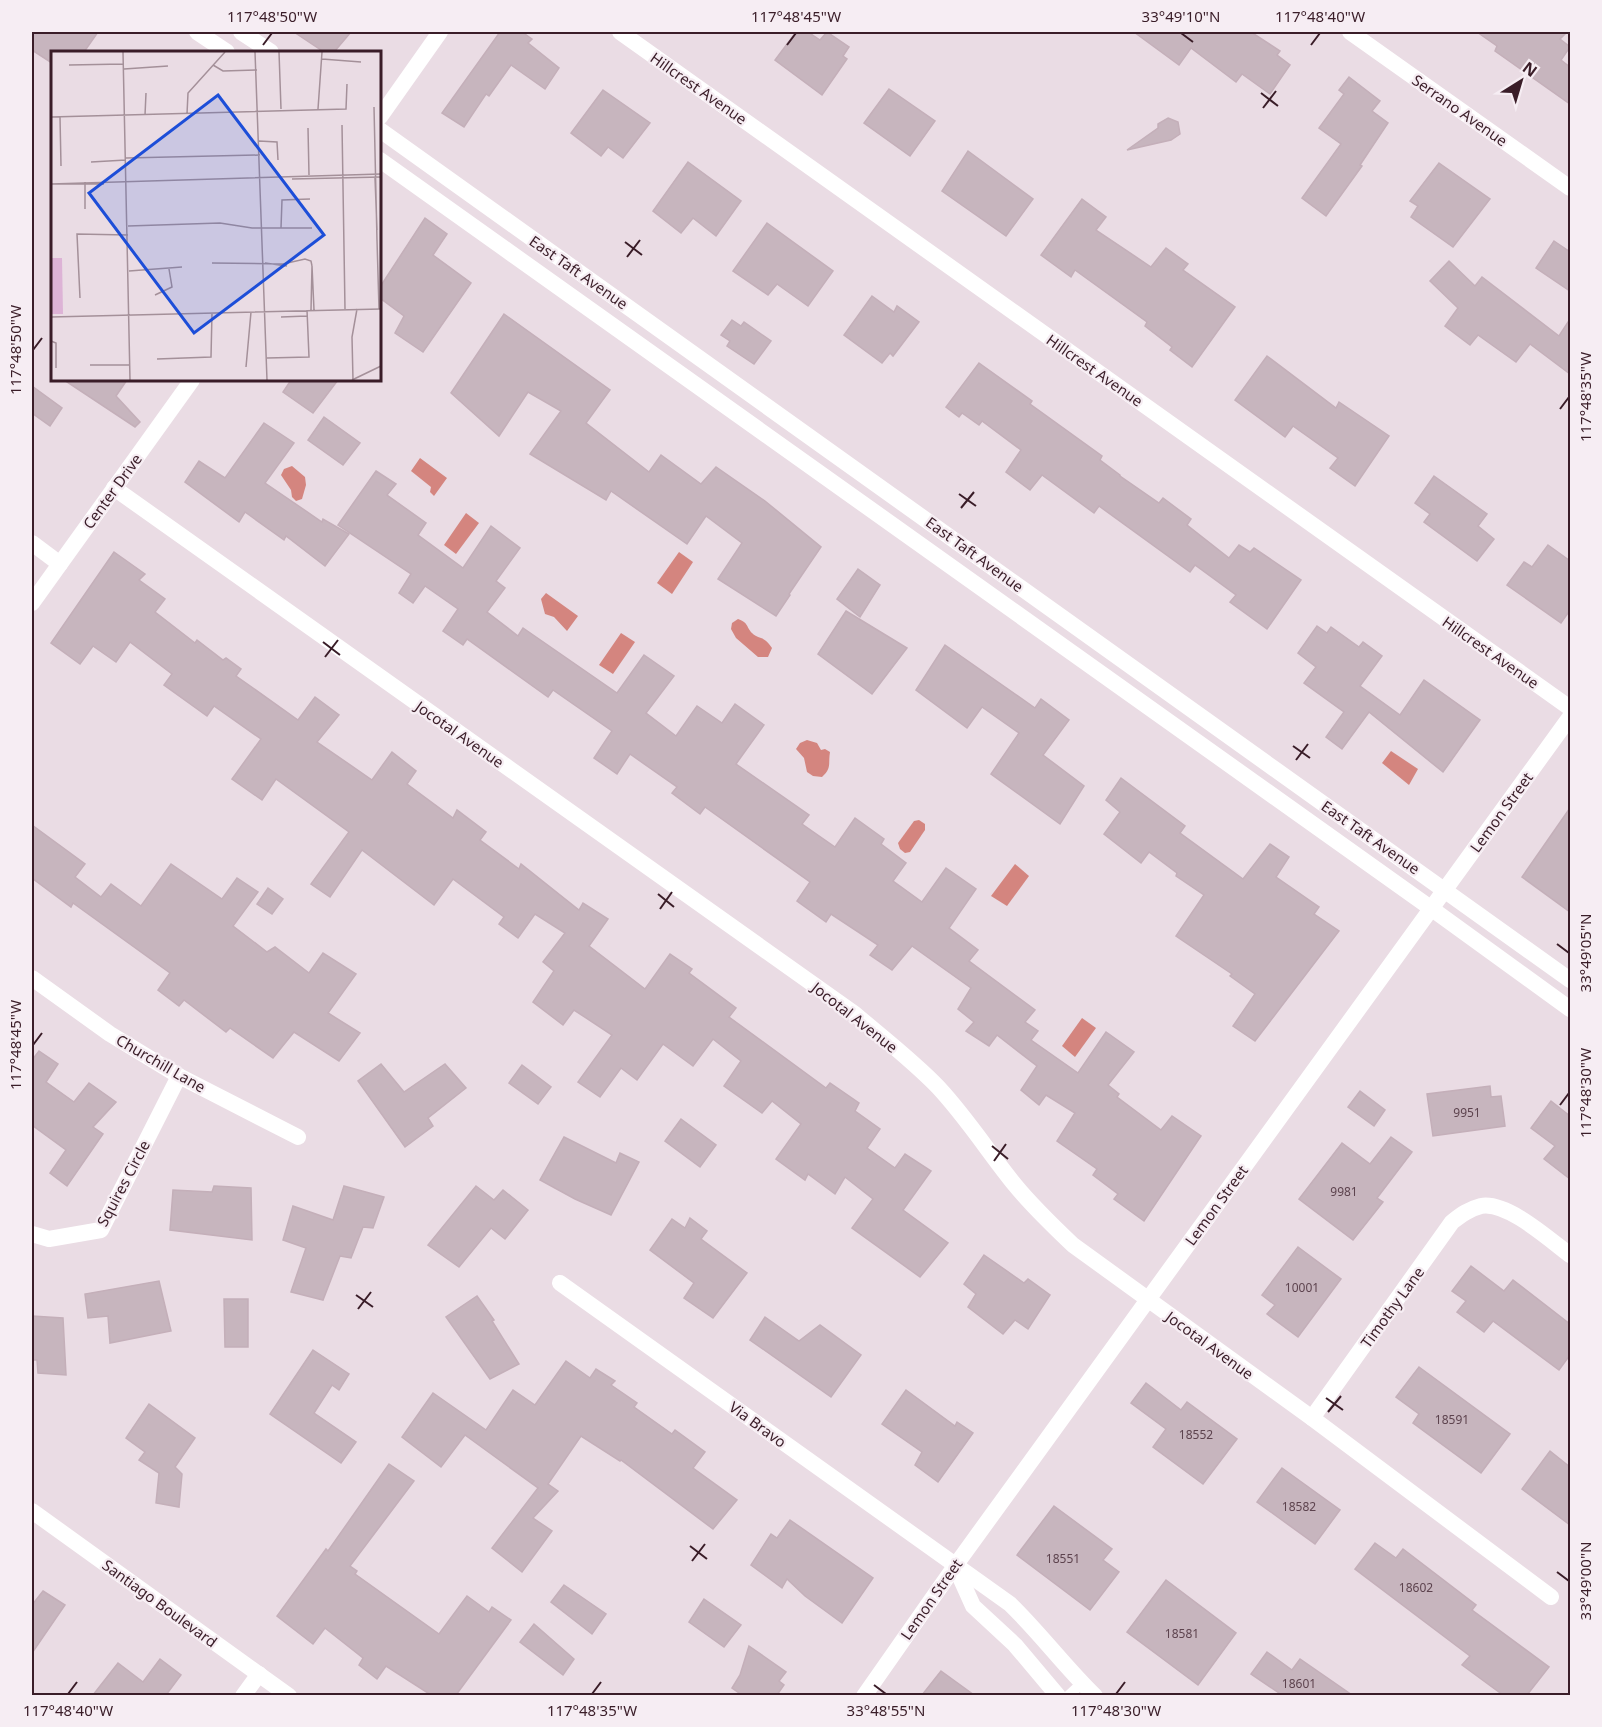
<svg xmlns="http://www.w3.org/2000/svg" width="1602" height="1727" font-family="'Noto Sans',sans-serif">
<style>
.water{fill:#d4857f}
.building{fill:#c7b5be;stroke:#c4afb9;stroke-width:1.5}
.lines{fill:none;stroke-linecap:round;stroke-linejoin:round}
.service{stroke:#fff;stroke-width:10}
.minor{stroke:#fff;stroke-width:16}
.tertiary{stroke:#fff;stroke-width:16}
.ticks{fill:none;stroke:#3a1d28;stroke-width:2}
.labels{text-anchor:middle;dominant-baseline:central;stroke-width:4.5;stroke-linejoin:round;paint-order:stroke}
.number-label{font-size:12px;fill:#5d434e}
.street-label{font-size:15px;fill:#3a1d28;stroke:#f6edf3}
.inset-road{fill:none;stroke:#a49099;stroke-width:1.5}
.view{fill:#1d4ed8;fill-opacity:0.15;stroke:#1d4ed8;stroke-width:3}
.inset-edge{fill:none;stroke:#3a1d28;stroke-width:3}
.neatline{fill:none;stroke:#3a1d28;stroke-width:2}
.ticks-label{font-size:15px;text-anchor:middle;fill:#3a1d28}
</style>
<rect width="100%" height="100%" fill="#eadce4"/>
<g class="water">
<polygon points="420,458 447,478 434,496 430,492 431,487 411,471"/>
<polygon points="292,466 305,477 306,485 302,499 296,501 292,497 291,490 281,475 284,469"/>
<polygon points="466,513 479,523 456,554 444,545"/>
<polygon points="679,552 693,562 672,594 657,583"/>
<polygon points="546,593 578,616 567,631 554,617 545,614 541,599"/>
<path d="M 738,619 C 749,623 746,627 752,633 C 759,640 764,635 772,648 L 768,657 L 758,657 L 736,638 L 731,629 L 732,623 Z"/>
<polygon points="621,633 635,642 613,674 599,665"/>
<path d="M 807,740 L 817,743 L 821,750 L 825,749 L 830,752 C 828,764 832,768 822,777 L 813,776 L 807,772 L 804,758 L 796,749 L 800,743 Z"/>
<polygon points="1391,751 1418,769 1409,785 1382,763"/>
<polygon points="919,820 925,824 925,830 910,852 905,853 900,849 898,843 914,821"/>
<polygon points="1015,864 1029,876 1007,906 991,896"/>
<polygon points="1082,1018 1096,1028 1075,1057 1062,1046"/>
</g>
<g class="building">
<polygon points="32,32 98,32 84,52 52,52 52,63 32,50"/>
<polygon points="294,32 351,32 334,52 324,52"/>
<polygon points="500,32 522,32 532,39 528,43 559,68 545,89 511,65 489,96 486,94 464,127 442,113"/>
<polygon points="796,32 808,32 820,40 827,32 849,47 843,56 847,59 822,95 775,60"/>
<polygon points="1134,32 1251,32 1280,51 1277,55 1290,65 1270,94 1242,74 1236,82 1191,48 1179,65"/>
<polygon points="1477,32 1567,32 1560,39 1570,47 1561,60 1570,67 1570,104 1495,51 1497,46"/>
<polygon points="1349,77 1380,101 1372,111 1388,123 1360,165 1362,166 1326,216 1302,198 1341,144 1319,128 1344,94 1339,90"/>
<polygon points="889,89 935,121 910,156 864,123"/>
<polygon points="603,90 650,123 623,158 608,147 601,156 571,133"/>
<polygon points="1168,118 1178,122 1180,134 1171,140 1127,150 1158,128 1158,124"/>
<polygon points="968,151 1033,199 1006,236 942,191"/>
<polygon points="688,162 741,201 716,236 693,218 681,233 653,211"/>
<polygon points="1439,163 1490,199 1453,247 1411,217 1418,206 1410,201"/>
<polygon points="1082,199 1106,217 1096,230 1151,267 1166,248 1188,264 1183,270 1235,307 1192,367 1170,350 1172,347 1145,326 1147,322 1075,270 1071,277 1041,255"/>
<polygon points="425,218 447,234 433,255 471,283 423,352 395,333 404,316 380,298 380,287"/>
<polygon points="767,223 833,271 808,306 777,284 768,295 733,271"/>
<polygon points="1554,241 1570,252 1570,291 1536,268"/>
<polygon points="1449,261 1475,286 1482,277 1559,336 1570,319 1570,374 1530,344 1516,362 1478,335 1470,345 1445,326 1458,308 1430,281"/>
<polygon points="872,296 894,312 897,306 919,322 893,356 890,353 882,363 844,335"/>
<polygon points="504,314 610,390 586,423 649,472 661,455 701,484 716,467 765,501 821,547 789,594 790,595 776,616 718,579 742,543 706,516 687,544 611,491 606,500 530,454 561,411 528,392 499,436 451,393"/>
<polygon points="732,320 741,326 744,322 771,341 754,364 727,346 730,341 721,335"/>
<polygon points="1267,356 1336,408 1339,402 1389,436 1355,486 1330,468 1338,458 1293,426 1285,437 1235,400"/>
<polygon points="979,363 1032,401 1030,404 1102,456 1100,460 1120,475 1120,476 1159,503 1163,498 1191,519 1187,525 1229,558 1239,545 1250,552 1254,548 1301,580 1267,629 1230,602 1236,595 1195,565 1190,572 1099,506 1094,513 1042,475 1030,490 1006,472 1021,450 982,421 979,425 962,413 959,417 946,407"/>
<polygon points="64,380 127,380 116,396 140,422 135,427"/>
<polygon points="291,380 338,380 313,413 283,392"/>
<polygon points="32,386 62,408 50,426 32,413"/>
<polygon points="324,417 360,443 343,465 308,440"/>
<polygon points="264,423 294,443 265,483 322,522 323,519 349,534 325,566 286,536 284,540 245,512 239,522 185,482 199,461 225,478"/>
<polygon points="376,471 396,484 387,495 426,523 418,535 463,568 491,526 520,548 496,581 505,588 487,612 518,636 523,628 617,693 644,655 674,676 646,713 676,736 697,706 722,723 735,704 764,725 736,764 809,815 802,824 835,847 855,818 884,839 881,844 906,863 893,881 922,902 946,868 976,889 949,928 978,950 969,961 1035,1010 1025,1022 1038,1031 1031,1040 1078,1073 1106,1032 1134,1052 1108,1085 1119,1094 1117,1097 1161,1130 1172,1116 1201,1136 1144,1221 1114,1199 1118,1194 1093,1175 1097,1169 1057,1141 1075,1113 1046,1095 1039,1105 1021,1090 1037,1066 997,1035 989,1046 966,1031 974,1022 958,1009 971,988 912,946 892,970 870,955 878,945 831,914 826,922 797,901 810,882 705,807 700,814 672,793 677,787 630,754 617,774 594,758 612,731 553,690 548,697 467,639 463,645 443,631 458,609 425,586 413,603 399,593 411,574 338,525"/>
<polygon points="1434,476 1487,514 1478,526 1494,539 1477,561 1424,522 1430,514 1415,503"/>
<polygon points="1548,545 1570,561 1570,610 1561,623 1507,585 1524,562 1532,567"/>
<polygon points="114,552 145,574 139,580 165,599 155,612 195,643 197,640 223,660 226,658 241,669 236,676 298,720 315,697 339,715 317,742 372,780 392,752 416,771 407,784 453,818 457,810 486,832 480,840 519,869 521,864 579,910 583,903 608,919 589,946 645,989 670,954 692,969 689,973 736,1008 729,1017 826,1088 830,1083 859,1103 855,1111 880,1129 867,1148 895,1168 905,1154 931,1171 903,1210 948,1243 920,1277 852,1228 873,1199 845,1177 835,1194 808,1174 805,1180 776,1159 801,1124 772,1101 762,1113 724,1086 741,1061 713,1039 693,1066 663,1044 637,1080 621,1068 600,1097 578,1082 612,1035 574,1010 563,1025 533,1002 554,971 543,962 565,933 535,914 518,938 499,924 504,917 453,879 434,905 362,850 330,897 311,884 349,832 276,779 262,800 232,779 261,739 214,706 207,716 164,685 172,674 130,642 116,662 93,646 80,664 51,643"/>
<polygon points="858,569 880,585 860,617 837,599"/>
<polygon points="846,611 907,648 872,694 818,654"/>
<polygon points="1317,626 1327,633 1331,627 1359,647 1363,642 1382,656 1360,686 1400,715 1424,680 1480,720 1443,772 1369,712 1342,749 1326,737 1344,712 1304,683 1316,667 1298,653"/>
<polygon points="945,645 1035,708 1041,699 1069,720 1043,755 1084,786 1060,824 991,774 1019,733 982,707 967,728 916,690"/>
<polygon points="1121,778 1185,826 1180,833 1243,879 1270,844 1289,857 1276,877 1319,907 1314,914 1339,931 1255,1041 1233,1026 1255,994 1230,976 1232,974 1176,936 1204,895 1176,876 1177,873 1149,852 1141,863 1104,834 1120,812 1106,800"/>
<polygon points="1570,808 1570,912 1522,877"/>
<polygon points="32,825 85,864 75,877 101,897 111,884 141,906 171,864 222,899 237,878 258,892 233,926 267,952 275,947 309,973 323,953 356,974 328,1013 360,1033 339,1061 294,1032 273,1058 230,1028 226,1032 184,1000 179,1006 158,990 170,973 73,903 71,907 32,878"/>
<polygon points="268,888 283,899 272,914 257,904"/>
<polygon points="39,1051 58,1064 46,1082 74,1102 89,1083 116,1102 93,1127 103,1134 67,1186 50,1173 66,1150 32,1125 32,1060"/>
<polygon points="381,1064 404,1092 445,1064 466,1088 428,1118 433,1126 405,1147 358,1081"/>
<polygon points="522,1065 551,1087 538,1104 509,1083"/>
<polygon points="1490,1086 1491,1097 1501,1096 1505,1126 1433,1136 1427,1094"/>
<polygon points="1360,1091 1385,1110 1374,1126 1348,1107"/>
<polygon points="1551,1101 1570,1116 1570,1179 1544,1159 1555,1146 1531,1128"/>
<polygon points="681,1119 716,1145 700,1167 665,1141"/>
<polygon points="564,1137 616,1163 620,1153 639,1162 611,1215 575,1199 540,1180"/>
<polygon points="1391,1137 1412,1152 1377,1198 1383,1202 1353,1240 1299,1199 1342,1143 1370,1164"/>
<polygon points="214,1186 251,1188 252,1240 170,1230 173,1190 212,1192"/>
<polygon points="344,1186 384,1197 373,1228 363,1227 351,1258 340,1256 323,1300 291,1292 306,1248 283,1240 293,1206 333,1220"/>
<polygon points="476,1186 494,1200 503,1190 528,1210 505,1239 491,1228 459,1267 428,1245"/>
<polygon points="690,1218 707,1231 701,1239 747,1273 713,1318 684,1298 694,1283 650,1250 672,1219 685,1228"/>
<polygon points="1298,1247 1341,1279 1298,1337 1267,1314 1275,1305 1262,1295"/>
<polygon points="984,1255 1024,1283 1028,1279 1050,1295 1028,1329 1015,1320 1003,1334 968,1307 976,1294 964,1284"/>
<polygon points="1471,1266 1504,1291 1513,1280 1570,1324 1570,1355 1559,1370 1493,1321 1484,1332 1457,1312 1466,1301 1452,1291"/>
<polygon points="159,1281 171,1331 110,1343 108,1316 88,1318 85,1294"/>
<polygon points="477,1296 494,1320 492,1321 519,1364 490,1379 446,1317"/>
<polygon points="224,1299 248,1299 248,1347 225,1347"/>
<polygon points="32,1316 63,1318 66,1375 38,1373 37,1360 32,1360"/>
<polygon points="765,1317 799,1341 820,1325 861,1355 831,1397 750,1340"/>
<polygon points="313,1350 349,1374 339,1390 332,1385 314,1413 356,1442 341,1463 270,1414"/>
<polygon points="566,1361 590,1378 596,1369 615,1381 611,1385 637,1403 634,1407 672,1434 675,1430 705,1452 693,1468 737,1500 713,1529 621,1460 620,1461 581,1436 548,1484 558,1491 533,1518 552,1531 522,1572 492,1548 538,1488 465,1435 441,1467 402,1437 433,1393 486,1430 513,1390 535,1405"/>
<polygon points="1419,1367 1510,1434 1481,1473 1413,1423 1419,1414 1396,1397"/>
<polygon points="1146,1383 1181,1410 1187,1402 1237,1439 1203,1484 1153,1447 1166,1429 1131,1403"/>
<polygon points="906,1390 955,1426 957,1422 973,1433 938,1482 915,1465 922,1452 882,1424"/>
<polygon points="149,1404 195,1438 175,1467 182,1474 179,1507 156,1503 159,1473 139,1460 145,1452 126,1438"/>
<polygon points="1550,1451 1570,1467 1570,1525 1522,1489"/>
<polygon points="389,1464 414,1481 350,1566 357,1571 355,1574 439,1634 467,1596 489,1612 492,1607 511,1620 456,1695 431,1695 386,1666 377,1679 359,1665 363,1658 325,1628 313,1644 277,1616 326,1549 328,1551"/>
<polygon points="1282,1468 1340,1510 1315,1544 1257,1502"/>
<polygon points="1054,1506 1112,1549 1103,1560 1119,1572 1090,1610 1017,1555"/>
<polygon points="790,1520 873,1578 842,1623 805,1596 787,1579 782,1588 751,1565 771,1534 777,1538"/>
<polygon points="1375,1543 1396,1558 1403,1549 1476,1605 1472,1610 1549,1667 1527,1695 1503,1695 1462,1665 1470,1656 1355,1569"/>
<polygon points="1166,1580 1236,1633 1198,1685 1127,1632"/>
<polygon points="564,1585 606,1614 592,1634 551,1602"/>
<polygon points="43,1591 65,1605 32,1653 32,1605"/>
<polygon points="704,1599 741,1625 724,1647 689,1622"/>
<polygon points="534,1624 574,1659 563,1675 520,1642"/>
<polygon points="749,1646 786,1672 779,1681 784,1685 777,1695 742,1695 732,1688 740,1675"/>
<polygon points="1267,1652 1292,1670 1300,1659 1352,1695 1282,1695 1251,1674"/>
<polygon points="160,1659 181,1675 166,1695 93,1695 118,1663 143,1682"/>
<polygon points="941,1671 974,1695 922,1695"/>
</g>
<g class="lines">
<polyline class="service" points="1068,1696 1082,1683"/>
<g class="minor">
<polyline points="620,32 1570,708"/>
<path d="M 114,488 L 855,1014 C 883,1038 913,1061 938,1087 C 967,1118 989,1153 1015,1185 C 1033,1207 1053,1226 1073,1245 L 1312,1418 L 1551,1597"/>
<polyline points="32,543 60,564"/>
<polyline points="32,978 110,1034 179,1076 298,1137"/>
<polyline points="32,1234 49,1239 101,1230 179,1076"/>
<path d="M 560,1283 L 1010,1604 C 1040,1633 1065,1667 1095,1696"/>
<path d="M 1312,1418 L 1452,1222 C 1461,1215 1469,1209 1481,1206 C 1507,1201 1550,1240 1570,1255"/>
<polyline points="955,1566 973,1606 1015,1645 1058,1696"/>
<polyline points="243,1696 259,1674"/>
</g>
<g class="tertiary">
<polyline points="197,32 227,52"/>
<polyline points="241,32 271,52"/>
<polyline points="1350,32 1570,188"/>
<polyline points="380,117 440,32"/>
<polyline points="380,130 1570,980"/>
<polyline points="380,160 1432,909 1570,1009"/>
<polyline points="32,603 192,380"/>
<polyline points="32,1511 289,1696"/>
<polyline points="864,1696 955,1566 1570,717"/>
</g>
</g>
<path class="ticks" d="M 1181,33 L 1193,42M 263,45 L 272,33M 787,45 L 796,33M 1311,45 L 1320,33M 1261,93 L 1278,106M 1263,108 L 1276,91M 625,242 L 642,255M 627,257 L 640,240M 33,350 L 42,338M 1560,409 L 1569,397M 959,494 L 976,506M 961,508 L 974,492M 323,642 L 340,655M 325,657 L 338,640M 1293,746 L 1310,758M 1296,760 L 1308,744M 658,894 L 674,907M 660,909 L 672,892M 1557,944 L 1569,953M 33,1045 L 42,1033M 1560,1105 L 1569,1093M 992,1146 L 1008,1159M 994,1161 L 1006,1144M 356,1295 L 373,1307M 358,1309 L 371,1292M 1326,1398 L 1343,1410M 1328,1412 L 1341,1396M 690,1546 L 707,1559M 692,1561 L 705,1544M 1557,1572 L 1569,1581M 874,1685 L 886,1694M 68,1694 L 77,1682M 592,1694 L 601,1682M 1116,1694 L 1125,1682"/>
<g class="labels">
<g class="number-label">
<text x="1467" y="1112">9951</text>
<text x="1344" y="1191">9981</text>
<text x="1302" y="1287">10001</text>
<text x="1452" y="1419">18591</text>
<text x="1196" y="1434">18552</text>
<text x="1299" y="1506">18582</text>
<text x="1063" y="1558">18551</text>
<text x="1416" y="1587">18602</text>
<text x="1182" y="1633">18581</text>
<text x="1299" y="1683">18601</text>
</g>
<g class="street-label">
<text transform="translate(699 88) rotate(35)">Hillcrest Avenue</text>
<text transform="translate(1460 110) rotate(35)">Serrano Avenue</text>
<text transform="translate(579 272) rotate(35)">East Taft Avenue</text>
<text transform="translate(1095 370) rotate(35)">Hillcrest Avenue</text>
<text transform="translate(112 491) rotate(-54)">Center Drive</text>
<text transform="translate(975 554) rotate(36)">East Taft Avenue</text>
<text transform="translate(1491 652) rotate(35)">Hillcrest Avenue</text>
<text transform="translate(460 734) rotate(35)">Jocotal Avenue</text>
<text transform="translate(1501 812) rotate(-54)">Lemon Street</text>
<text transform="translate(1371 837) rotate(35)">East Taft Avenue</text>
<text transform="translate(855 1017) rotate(38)">Jocotal Avenue</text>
<text transform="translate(161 1063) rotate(30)">Churchill Lane</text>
<text transform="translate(123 1183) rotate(-62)">Squires Circle</text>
<text transform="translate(1216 1205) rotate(-54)">Lemon Street</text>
<text transform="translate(1392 1307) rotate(-54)">Timothy Lane</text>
<text transform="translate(1210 1345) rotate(36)">Jocotal Avenue</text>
<text transform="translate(758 1424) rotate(36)">Via Bravo</text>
<text transform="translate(931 1599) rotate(-55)">Lemon Street</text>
<text transform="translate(160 1603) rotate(36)">Santiago Boulevard</text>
</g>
</g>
<g transform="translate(51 51)">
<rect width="330" height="330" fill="#eadce4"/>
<path d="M 0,207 L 11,207 L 12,263 L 0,263 Z" fill="#ddb3d6"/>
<path class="inset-road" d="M 72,1 L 79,329M 204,1 L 216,329M 228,1 L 230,58M 271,8 L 310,11M 18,14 L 73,13M 162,14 L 172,20 L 206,19M 73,18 L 117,15M 323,56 L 326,190M 267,58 L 271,1M 136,63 L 137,42 L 174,1M 94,64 L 95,42M 0,66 L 295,58 L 296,33M 9,66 L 10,115M 291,74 L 294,258M 257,77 L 258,124M 208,90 L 226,91 L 227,109M 75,107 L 209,104M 40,111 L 75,109M 324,127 L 326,179M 241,128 L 330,126M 34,131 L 34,158M 0,133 L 330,123M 7,133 L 53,133M 77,175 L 169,172 L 201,177 L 261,177M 230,177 L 231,149 L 259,148M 326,189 L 328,258M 161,212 L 232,213 L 254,208 L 260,210 L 261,215M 214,212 L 236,215M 78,220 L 131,216M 104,244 L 121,236 L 118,218M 29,247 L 26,183 L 77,184M 260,259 L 261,215 L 263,259M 0,266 L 330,258M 230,266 L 256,265M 0,290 L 5,292 L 5,317M 216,307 L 258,306 L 256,259M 106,308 L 160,306 L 161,262M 39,314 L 79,314M 195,316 L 200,261M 301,329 L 330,315M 302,329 L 301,286 L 306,258"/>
<path class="view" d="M 167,44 L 273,184 L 143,282 L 38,142 Z"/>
<rect width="330" height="330" class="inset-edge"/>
</g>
<rect width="1602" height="1727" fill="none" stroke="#f6edf3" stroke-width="66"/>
<g transform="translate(1521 81) rotate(37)" stroke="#f6edf3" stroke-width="4.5" paint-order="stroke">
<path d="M0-4.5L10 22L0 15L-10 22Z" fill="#3a1d28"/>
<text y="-9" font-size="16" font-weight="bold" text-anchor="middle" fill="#3a1d28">N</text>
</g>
<rect x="33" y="33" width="1536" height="1661" class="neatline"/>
<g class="ticks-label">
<text x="272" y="22">117°48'50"W</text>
<text x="796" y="22">117°48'45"W</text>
<text x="1181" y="22">33°49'10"N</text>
<text x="1320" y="22">117°48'40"W</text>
<text transform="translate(16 350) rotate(-90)" y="5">117°48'50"W</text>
<text transform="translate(1586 397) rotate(-90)" y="5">117°48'35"W</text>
<text transform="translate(1586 953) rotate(-90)" y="5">33°49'05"N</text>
<text transform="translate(16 1045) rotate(-90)" y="5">117°48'45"W</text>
<text transform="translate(1586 1093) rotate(-90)" y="5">117°48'30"W</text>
<text transform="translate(1586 1581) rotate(-90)" y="5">33°49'00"N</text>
<text x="68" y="1716">117°48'40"W</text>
<text x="592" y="1716">117°48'35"W</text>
<text x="886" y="1716">33°48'55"N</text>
<text x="1116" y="1716">117°48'30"W</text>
</g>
</svg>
